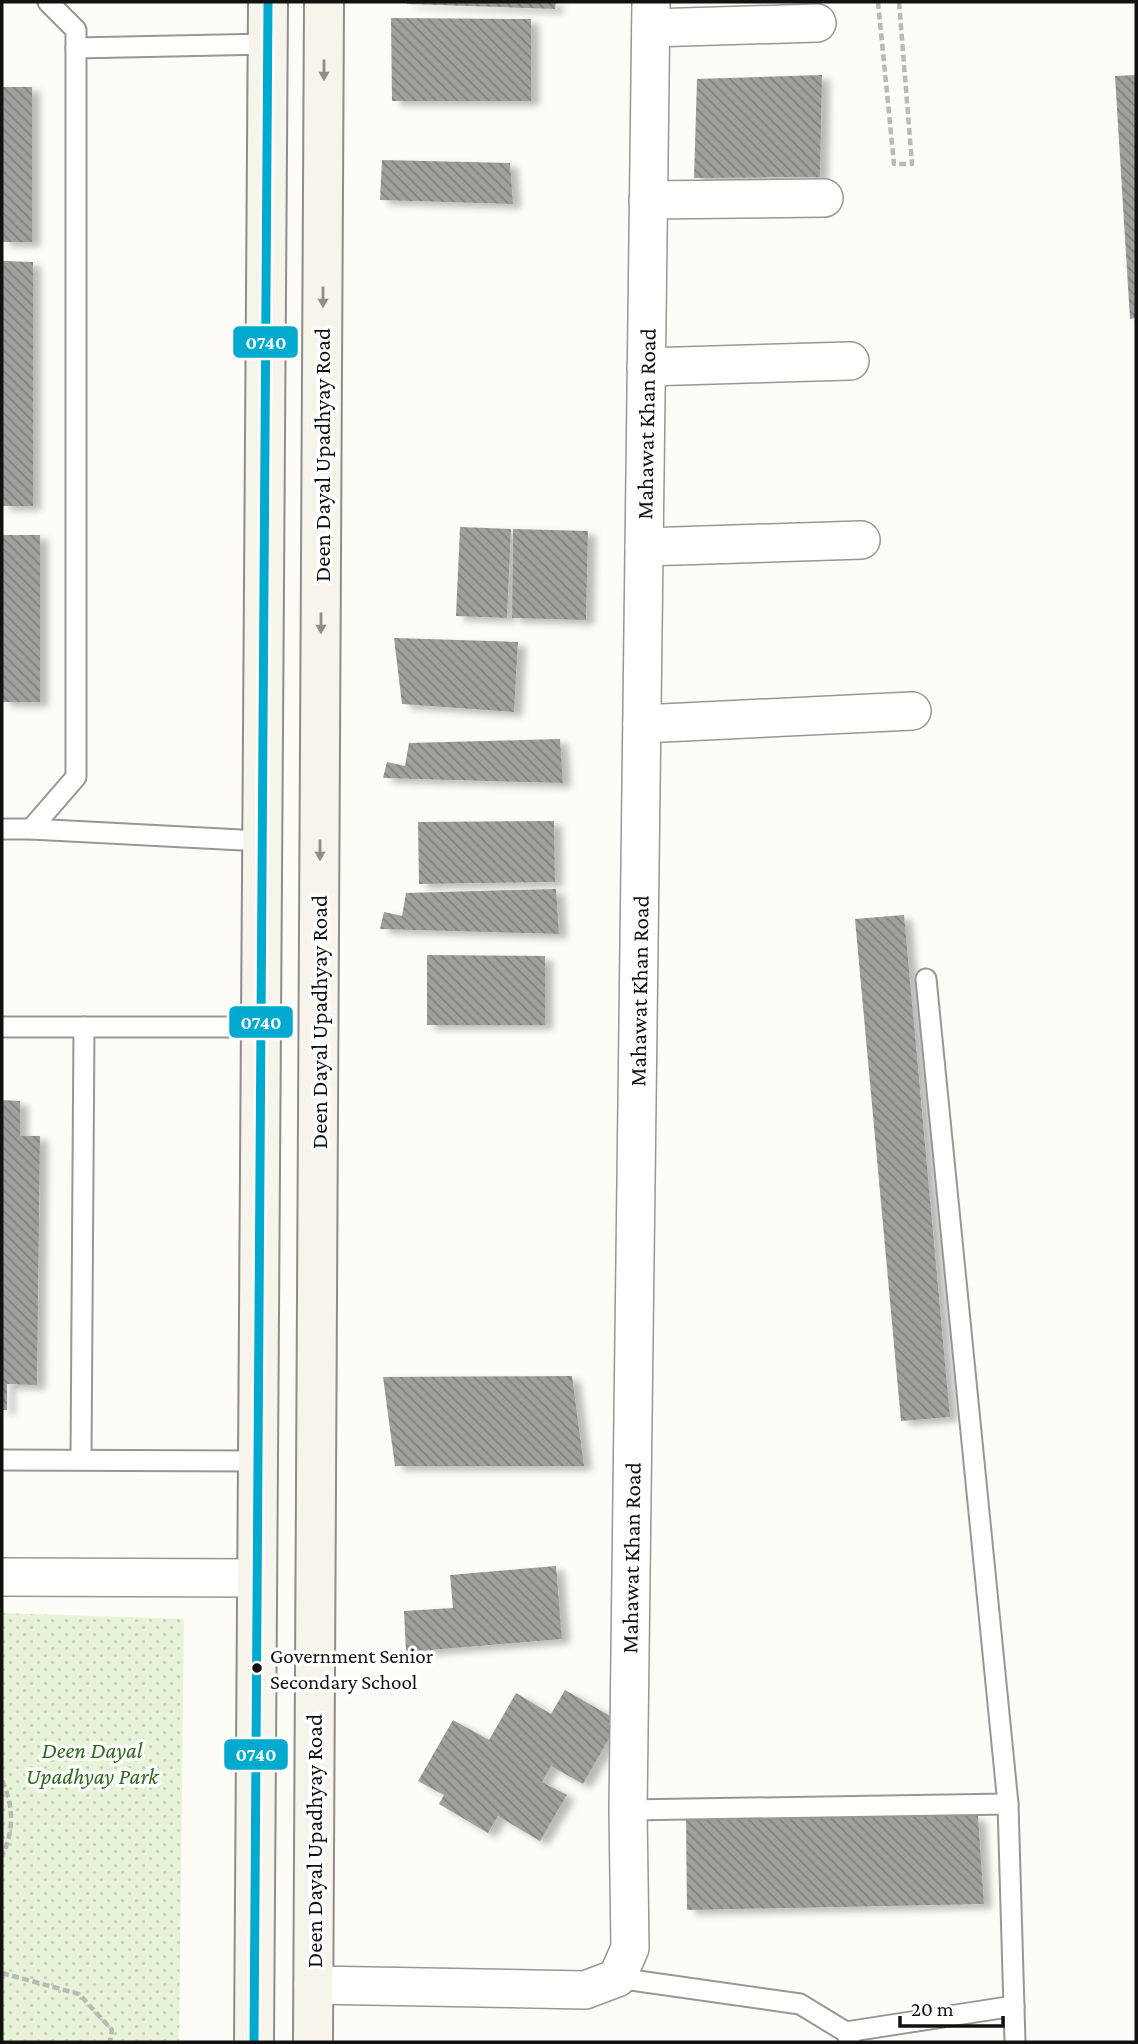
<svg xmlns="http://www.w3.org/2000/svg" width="1138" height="2044" font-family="'Crimson Pro',serif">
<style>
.park{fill:url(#park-dots)}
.building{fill:url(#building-back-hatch);filter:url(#shadow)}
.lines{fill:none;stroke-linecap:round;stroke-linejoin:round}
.service-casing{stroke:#979795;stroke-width:23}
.minor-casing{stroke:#979795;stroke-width:40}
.secondary-casing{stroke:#8e8d8b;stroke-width:42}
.path{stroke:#b9b9b8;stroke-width:4.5;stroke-dasharray:7 3.5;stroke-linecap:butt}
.service{stroke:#fffffe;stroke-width:19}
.minor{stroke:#fffffe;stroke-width:37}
.secondary{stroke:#f6f4eb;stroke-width:38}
.bus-1-casing{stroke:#fff;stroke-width:14}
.bus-1{stroke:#00a9ce;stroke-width:9}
.oneway{fill:#8f8e89}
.bus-dot{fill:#111;stroke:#fff;stroke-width:2.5}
.labels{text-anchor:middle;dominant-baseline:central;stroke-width:7;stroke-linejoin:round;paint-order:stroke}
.bus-label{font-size:21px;fill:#111;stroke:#fff;text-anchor:start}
.street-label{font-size:23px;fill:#111;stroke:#fff}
.park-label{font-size:23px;font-style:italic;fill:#2f6b1f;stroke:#fff}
.line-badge{stroke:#fff;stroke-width:2.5}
.badge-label{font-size:19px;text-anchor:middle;font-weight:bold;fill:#fff}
</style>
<defs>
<pattern id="park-dots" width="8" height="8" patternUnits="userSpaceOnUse" patternTransform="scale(1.75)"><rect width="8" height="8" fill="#e7f3d7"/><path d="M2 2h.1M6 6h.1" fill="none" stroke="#c5cfb8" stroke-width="1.8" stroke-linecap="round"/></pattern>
<pattern id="building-back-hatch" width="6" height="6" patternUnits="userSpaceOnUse" patternTransform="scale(1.75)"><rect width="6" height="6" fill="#a19f9c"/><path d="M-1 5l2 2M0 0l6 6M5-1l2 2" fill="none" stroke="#82807e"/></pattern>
<filter id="shadow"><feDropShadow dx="8" dy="4.5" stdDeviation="3.5" flood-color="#0004"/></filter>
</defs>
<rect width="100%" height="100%" fill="#fdfcf7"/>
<polygon class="park" points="2,1613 184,1619 179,2042 2,2042"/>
<g class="building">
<polygon points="407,2 556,2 555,9 407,4"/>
<polygon points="391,18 531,19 531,101 392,101"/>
<polygon points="822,75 820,177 694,178 697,79"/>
<polygon points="1136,75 1136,318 1130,319 1115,76"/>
<rect x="2" y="87" width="30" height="155"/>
<polygon points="382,160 510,163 513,204 380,200"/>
<polygon points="2,261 33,262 33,506 2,506"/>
<polygon points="460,527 511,529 507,618 456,616"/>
<polygon points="513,529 588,531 586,620 512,618"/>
<rect x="2" y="535" width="38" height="167"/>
<polygon points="394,638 518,642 514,712 402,704"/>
<polygon points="560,739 563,783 383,778 387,762 405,766 409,743"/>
<polygon points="554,821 555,882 419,884 418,822"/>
<polygon points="556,889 559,934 380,929 384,912 402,916 406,893"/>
<polygon points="904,915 950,1417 901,1421 855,919"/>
<polygon points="427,955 545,956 545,1025 427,1025"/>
<polygon points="2,1100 20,1101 20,1136 40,1136 37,1385 7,1384 7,1410 2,1410"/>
<polygon points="572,1376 584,1466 395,1466 383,1377"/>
<polygon points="556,1566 562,1639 406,1652 404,1611 453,1608 450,1575"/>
<polygon points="565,1690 619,1721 583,1784 551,1766 542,1782 567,1795 540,1841 498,1816 488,1833 439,1804 444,1795 418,1781 453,1720 489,1740 516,1693 551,1714"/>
<polygon points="686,1815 978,1816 984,1904 687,1910"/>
</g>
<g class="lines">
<g class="service-casing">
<g id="service">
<polyline points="76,48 267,44"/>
<polyline points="2,829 31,829 76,777 76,30 48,2"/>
<polyline points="31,829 261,841"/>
<polyline points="926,979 1008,1804 1015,2042"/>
<polyline points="2,1027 260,1027"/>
<polyline points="81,1458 84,1027"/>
<polyline points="2,1460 257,1461"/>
<polyline points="628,1810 1008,1804"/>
<polyline points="617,1978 800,2004 846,2032 850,2042"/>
<polyline points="846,2032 1014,2006"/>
</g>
</g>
<g class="minor-casing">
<g id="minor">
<polyline points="651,28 817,23"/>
<polyline points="648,200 824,198"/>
<polyline points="646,367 850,361"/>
<polyline points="644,547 861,540"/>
<polyline points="642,724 912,711"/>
<polyline points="2,1577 256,1578"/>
<polyline points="313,1985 585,1990 617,1978 630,1948 628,1810 651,2"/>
</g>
</g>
<g class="secondary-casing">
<g id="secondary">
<polyline points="254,2042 268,2"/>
<polyline points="313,2042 324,2"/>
</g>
</g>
<g class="path">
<polyline points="878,2 894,164 912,164 899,2"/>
<path d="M 2,1781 C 14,1805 14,1832 2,1856"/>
<polyline points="2,1973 79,1994 112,2030 110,2042"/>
</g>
<use href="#service" class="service"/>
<use href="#minor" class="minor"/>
<use href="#secondary" class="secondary"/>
<g class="bus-1-casing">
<polyline id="bus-1" points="254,2042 268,2"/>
</g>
<use href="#bus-1" class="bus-1"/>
</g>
<defs><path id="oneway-solid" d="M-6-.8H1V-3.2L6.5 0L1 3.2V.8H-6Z" transform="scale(1.75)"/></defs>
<g class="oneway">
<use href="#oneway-solid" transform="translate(324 70) rotate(90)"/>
<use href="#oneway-solid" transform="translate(323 297) rotate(90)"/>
<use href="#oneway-solid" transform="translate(321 623) rotate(90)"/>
<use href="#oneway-solid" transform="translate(320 850) rotate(90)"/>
</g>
<circle class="bus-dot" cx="257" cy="1668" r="6"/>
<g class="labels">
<g class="bus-label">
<text x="270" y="1656">Government Senior<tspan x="270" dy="26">Secondary School</tspan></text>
</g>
<g class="street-label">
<text transform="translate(646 424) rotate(-89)">Mahawat Khan Road</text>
<text transform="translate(322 455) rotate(-90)">Deen Dayal Upadhyay Road</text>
<text transform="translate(639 991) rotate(-89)">Mahawat Khan Road</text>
<text transform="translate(319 1022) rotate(-90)">Deen Dayal Upadhyay Road</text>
<text transform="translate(631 1558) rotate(-89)">Mahawat Khan Road</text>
<text transform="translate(314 1841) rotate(-90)">Deen Dayal Upadhyay Road</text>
</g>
<g class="park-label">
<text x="92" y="1750">Deen Dayal<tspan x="92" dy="26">Upadhyay Park</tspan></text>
</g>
</g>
<g class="line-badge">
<rect x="232" y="325" width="67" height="34" rx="7" fill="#00a9ce"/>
<rect x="228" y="1005" width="66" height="34" rx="7" fill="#00a9ce"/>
<rect x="223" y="1738" width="66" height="33" rx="7" fill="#00a9ce"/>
</g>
<g class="badge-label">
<text x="266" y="349">0740</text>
<text x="261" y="1029">0740</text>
<text x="256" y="1761">0740</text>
</g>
<rect width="1138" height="2044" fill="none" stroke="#111111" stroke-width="7"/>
<path d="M900 2016v10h103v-10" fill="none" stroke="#111111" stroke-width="3.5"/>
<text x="911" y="2016" font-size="21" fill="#111111" stroke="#ffffff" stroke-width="5" paint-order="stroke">20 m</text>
</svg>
